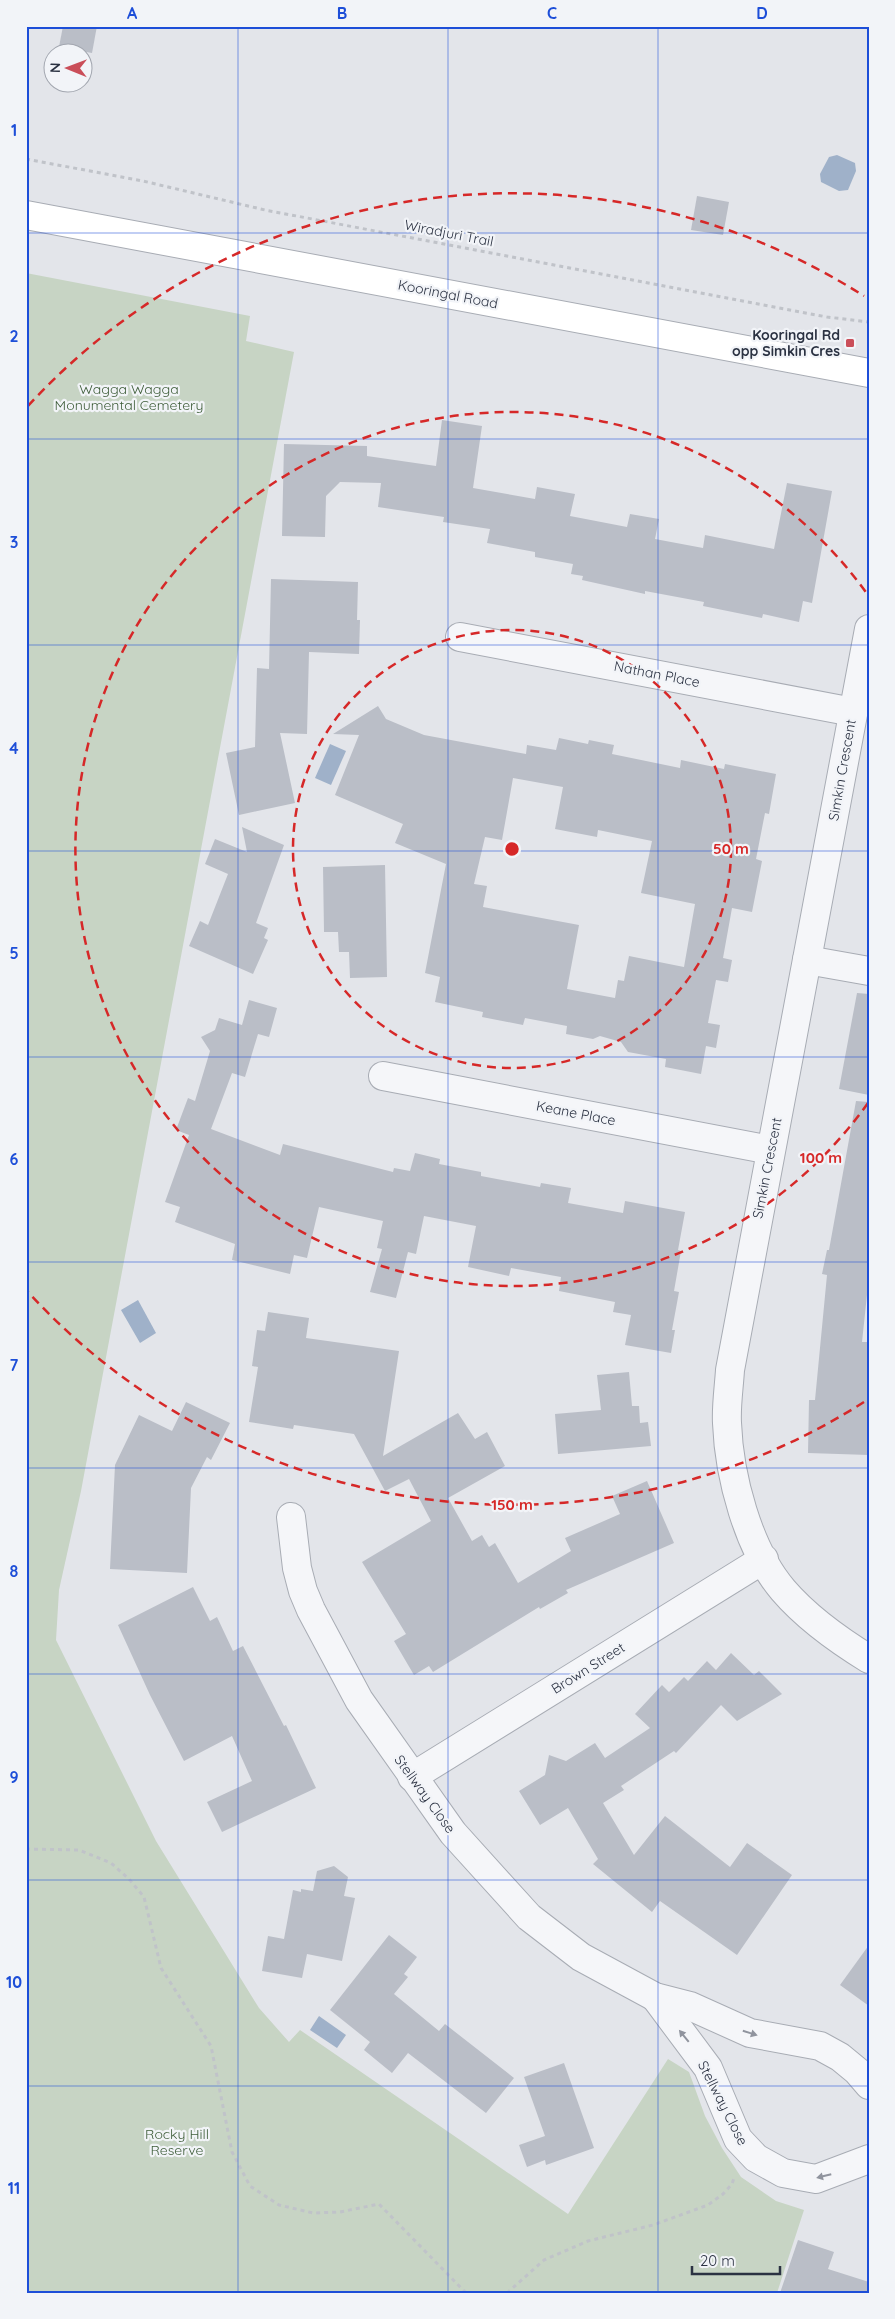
<svg xmlns="http://www.w3.org/2000/svg" width="895" height="2319" font-family="Quicksand,sans-serif">
<style>
.green{fill:#c7d4c4}
.water{fill:#9fb1c9}
.building{fill:#babec7;fill-rule:evenodd}
.lines{fill:none;stroke-linecap:round;stroke-linejoin:round}
.street-casing{stroke:#a8acb4;stroke-width:30}
.secondary-casing{stroke:#a8acb4;stroke-width:30}
.path{stroke:#c0c3c9;stroke-width:3;stroke-dasharray:4 4;stroke-linecap:butt}
.street{stroke:#f5f6f9;stroke-width:28}
.secondary{stroke:#fff;stroke-width:28}
.oneway{fill:#90949e}
.grid{fill:none;stroke:#1d4ed8;stroke-width:1;stroke-opacity:0.55}
.ring{fill:none;stroke:#d62828;stroke-width:2.5;stroke-dasharray:9 6}
.poi-dot{fill:#ca4e59;stroke:#f2f4f8;stroke-width:2}
.labels{text-anchor:middle;dominant-baseline:central;stroke-width:4.5;stroke-linejoin:round;paint-order:stroke}
.street-label{font-size:14px;fill:#2b3242;stroke:#f2f4f8}
.poi-label{font-size:14px;font-weight:bold;fill:#2b3242;stroke:#f2f4f8;text-anchor:end}
.park-label{font-size:14px;fill:#3e5d39;stroke:#f2f4f8}
.centre{fill:#d62828;stroke:#f2f4f8;stroke-width:2.5}
.ring-label{font-size:15px;text-anchor:middle;font-weight:bold;fill:#d62828;stroke:#f2f4f8;stroke-width:4.5;stroke-linejoin:round;paint-order:stroke}
.neatline{fill:none;stroke:#1d4ed8;stroke-width:2}
.grid-label{font-size:16px;text-anchor:middle;font-weight:bold;fill:#1d4ed8}
</style>
<rect width="100%" height="100%" fill="#e3e5ea"/>
<polygon class="green" points="26,273 250,316 246,341 294,352 81,1491 59,1590 56,1640 156,1841 259,2008 289,2042 300,2030 568,2214 668,2059 689,2072 705,2116 722,2148 741,2177 776,2201 804,2210 777,2293 26,2293"/>
<g class="water">
<polygon points="837,155 855,163 856,171 848,190 839,191 821,182 820,174 829,157"/>
<polygon points="330,744 346,751 331,785 315,778"/>
<polygon points="138,1300 156,1333 140,1343 121,1310"/>
<polygon points="319,2016 346,2035 337,2048 310,2030"/>
</g>
<g class="building">
<polygon points="63,26 97,26 92,53 59,47"/>
<polygon points="697,196 729,202 723,235 691,230"/>
<polygon points="442,420 482,426 473,488 535,499 537,487 575,494 570,516 627,527 630,514 659,519 655,539 703,548 705,535 774,549 787,483 832,491 812,603 803,601 799,622 763,614 762,618 703,606 704,602 645,591 645,594 582,580 583,576 571,574 573,564 535,557 535,552 487,543 490,529 443,522 444,517 378,507 381,483 340,482 326,496 325,537 282,536 284,444 367,446 367,456 436,466"/>
<polygon points="271,579 358,582 357,620 360,620 359,654 309,652 307,734 280,733 295,803 239,815 226,753 255,747 257,668 269,669"/>
<path d="M 378,706 L 386,719 L 424,735 L 526,754 L 527,745 L 556,750 L 559,738 L 588,744 L 589,740 L 614,745 L 612,754 L 680,768 L 681,760 L 724,769 L 725,764 L 776,774 L 769,814 L 765,813 L 756,859 L 762,861 L 752,912 L 732,908 L 723,958 L 732,960 L 728,982 L 716,980 L 708,1023 L 720,1025 L 716,1048 L 706,1046 L 701,1074 L 665,1067 L 666,1059 L 628,1052 L 621,1042 L 600,1036 L 593,1039 L 566,1034 L 567,1026 L 525,1018 L 523,1025 L 482,1017 L 483,1012 L 435,1002 L 440,977 L 425,973 L 446,864 L 395,843 L 403,824 L 335,795 L 359,735 L 333,734 ZM 513,778 L 563,787 L 555,829 L 597,837 L 598,830 L 652,841 L 641,893 L 695,904 L 684,967 L 629,956 L 624,981 L 618,980 L 615,998 L 567,989 L 579,925 L 483,907 L 487,886 L 474,884 L 485,837 L 502,840 Z"/>
<polygon points="242,827 284,845 256,923 268,928 264,938 268,940 253,974 189,946 200,921 208,925 228,874 205,864 215,839 247,852"/>
<polygon points="385,865 387,977 350,978 349,952 339,952 338,932 324,932 323,867"/>
<polygon points="857,993 869,994 869,1095 839,1089"/>
<polygon points="249,1000 277,1008 269,1037 258,1034 245,1077 232,1073 211,1129 280,1155 283,1144 393,1172 394,1168 410,1171 415,1153 440,1159 439,1164 481,1172 481,1176 540,1187 541,1183 571,1188 568,1203 623,1213 625,1201 685,1212 678,1250 681,1251 674,1291 679,1292 672,1330 675,1330 671,1353 625,1345 631,1315 613,1312 615,1302 559,1291 561,1277 511,1268 509,1276 468,1267 476,1226 424,1216 416,1254 408,1252 396,1298 370,1292 382,1249 377,1248 383,1221 319,1207 307,1258 294,1255 290,1274 232,1260 235,1244 175,1222 180,1207 165,1202 189,1135 176,1130 188,1098 195,1101 210,1051 201,1037 215,1030 219,1018 242,1025"/>
<polygon points="856,1101 869,1102 869,1276 862,1342 869,1342 869,1455 808,1453 809,1400 815,1400 827,1275 822,1274 827,1250 829,1250"/>
<polygon points="268,1312 309,1318 306,1338 399,1351 383,1456 458,1413 475,1439 487,1432 505,1466 448,1498 472,1541 482,1535 489,1547 495,1543 518,1583 571,1551 565,1538 620,1514 612,1496 647,1481 674,1543 566,1590 568,1593 540,1609 539,1607 433,1672 429,1666 414,1675 394,1641 406,1634 362,1562 431,1521 409,1479 385,1491 354,1434 294,1425 293,1429 249,1422 258,1367 252,1366 257,1330 265,1331"/>
<polygon points="629,1372 632,1406 639,1406 640,1423 648,1422 651,1446 558,1454 555,1414 601,1410 597,1375"/>
<polygon points="186,1402 230,1423 211,1460 207,1457 191,1488 187,1573 110,1569 115,1465 139,1415 172,1431"/>
<polygon points="193,1587 210,1621 217,1617 233,1651 243,1646 284,1726 286,1725 316,1788 222,1832 207,1802 252,1781 232,1736 184,1761 150,1695 118,1625"/>
<polygon points="731,1653 754,1675 759,1671 782,1694 737,1721 721,1705 676,1753 674,1751 621,1786 624,1790 603,1803 634,1855 665,1816 730,1867 747,1843 792,1875 737,1955 660,1901 652,1912 593,1864 598,1859 568,1808 540,1825 519,1791 545,1775 549,1755 566,1761 595,1743 605,1758 650,1728 635,1714 662,1685 669,1692 684,1677 688,1681 707,1661 716,1670"/>
<polygon points="334,1866 348,1877 344,1896 355,1898 342,1961 307,1954 302,1978 262,1971 268,1936 284,1939 293,1890 301,1892 301,1889 313,1891 317,1871"/>
<polygon points="389,1935 417,1957 404,1974 408,1977 394,1994 439,2031 445,2024 514,2078 486,2113 408,2053 392,2073 364,2050 370,2042 330,2010"/>
<polygon points="869,1945 869,2006 840,1985"/>
<polygon points="564,2063 594,2148 546,2165 545,2160 527,2167 519,2145 545,2136 524,2077"/>
<polygon points="798,2240 834,2252 828,2269 869,2282 869,2293 780,2293"/>
</g>
<g class="lines">
<g class="street-casing">
<g id="street">
<path d="M 869,629 L 730,1370 C 729,1387 726,1406 727,1423 C 729,1476 748,1549 783,1590 C 807,1618 838,1640 869,1659"/>
<polyline points="460,637 853,712"/>
<polyline points="807,960 869,971"/>
<polyline points="383,1076 770,1150"/>
<polyline points="291,1517 297,1568 303,1591 311,1610 359,1700 453,1833 529,1917 581,1957 655,1997 690,2006 750,2033 820,2046 840,2057 857,2071 869,2085"/>
<polyline points="412,1777 764,1559"/>
<polyline points="655,1997 708,2068 738,2139 756,2158 783,2173 816,2179 869,2159"/>
</g>
</g>
<g class="secondary-casing">
<polyline id="secondary" points="26,215 869,373"/>
</g>
<g class="path">
<polyline points="26,159 143,181 265,210 827,317 869,322"/>
<polyline points="26,1849 79,1850 111,1863 129,1879 144,1897 161,1968 211,2046 232,2152 250,2186 279,2205 313,2213 340,2212 379,2204 466,2293"/>
<polyline points="507,2293 544,2260 588,2241 653,2225 708,2205 723,2194 732,2184 734,2178"/>
</g>
<use href="#street" class="street"/>
<use href="#secondary" class="secondary"/>
</g>
<defs><path id="oneway-solid" d="M-6-.8H1V-3.2L6.5 0L1 3.2V.8H-6Z" transform="scale(1.25)"/></defs>
<g class="oneway">
<use href="#oneway-solid" transform="translate(750 2033) rotate(17)"/>
<use href="#oneway-solid" transform="translate(684 2036) rotate(-129)"/>
<use href="#oneway-solid" transform="translate(824 2176) rotate(166)"/>
</g>
<path class="grid" d="M 238,26 L 238,2293M 448,26 L 448,2293M 658,26 L 658,2293M 26,233 L 869,233M 26,439 L 869,439M 26,645 L 869,645M 26,851 L 869,851M 26,1057 L 869,1057M 26,1262 L 869,1262M 26,1468 L 869,1468M 26,1674 L 869,1674M 26,1880 L 869,1880M 26,2086 L 869,2086"/>
<g class="ring">
<circle cx="512" cy="849" r="219"/>
<path d="M868 1103A437 437 0 1 1 868 595"/>
<path d="M864 1402A656 656 0 0 1 28 1292M28 406A656 656 0 0 1 864 296"/>
</g>
<rect class="poi-dot" x="845" y="338" width="10" height="10" rx="2.5"/>
<g class="labels">
<g class="street-label">
<text transform="translate(449 233) rotate(11)">Wiradjuri Trail</text>
<text transform="translate(448 294) rotate(11)">Kooringal Road</text>
<text transform="translate(657 674) rotate(11)">Nathan Place</text>
<text transform="translate(842 770) rotate(-80)">Simkin Crescent</text>
<text transform="translate(576 1113) rotate(11)">Keane Place</text>
<text transform="translate(767 1168) rotate(-79)">Simkin Crescent</text>
<text transform="translate(588 1668) rotate(-32)">Brown Street</text>
<text transform="translate(425 1794) rotate(54)">Stellway Close</text>
<text transform="translate(723 2103) rotate(63)">Stellway Close</text>
</g>
<g class="poi-label">
<text x="840" y="335">Kooringal Rd<tspan x="840" dy="16">opp Simkin Cres</tspan></text>
</g>
<g class="park-label">
<text x="129" y="389">Wagga Wagga<tspan x="129" dy="16">Monumental Cemetery</tspan></text>
<text x="177" y="2134">Rocky Hill<tspan x="177" dy="16">Reserve</tspan></text>
</g>
</g>
<circle cx="512" cy="849" r="8" class="centre"/>
<g class="ring-label">
<text x="731" y="854">50 m</text>
<text x="821" y="1163">100 m</text>
<text x="512" y="1510">150 m</text>
</g>
<rect width="895" height="2319" fill="none" stroke="#f2f4f8" stroke-width="55"/>
<g transform="translate(68 68) rotate(271)"><circle r="24" fill="#f2f4f8" stroke="#a2a6af"/>
<path d="M0-4L9 19L0 12L-9 19Z" fill="#ca4e59"/>
<text y="-8" font-size="14" font-weight="bold" text-anchor="middle" fill="#2b3242">N</text>
</g>
<path d="M692 2266v8h88v-8" fill="none" stroke="#2b3242" stroke-width="2.5"/>
<text x="700" y="2266" font-size="15" fill="#2b3242" stroke="#f2f4f8" stroke-width="4" paint-order="stroke">20 m</text>
<rect x="28" y="28" width="840" height="2264" class="neatline"/>
<g class="grid-label">
<text x="132" y="19">A</text>
<text x="342" y="19">B</text>
<text x="552" y="19">C</text>
<text x="762" y="19">D</text>
<text x="14" y="136">1</text>
<text x="14" y="342">2</text>
<text x="14" y="548">3</text>
<text x="14" y="754">4</text>
<text x="14" y="959">5</text>
<text x="14" y="1165">6</text>
<text x="14" y="1371">7</text>
<text x="14" y="1577">8</text>
<text x="14" y="1783">9</text>
<text x="14" y="1988">10</text>
<text x="14" y="2194">11</text>
</g>
</svg>
